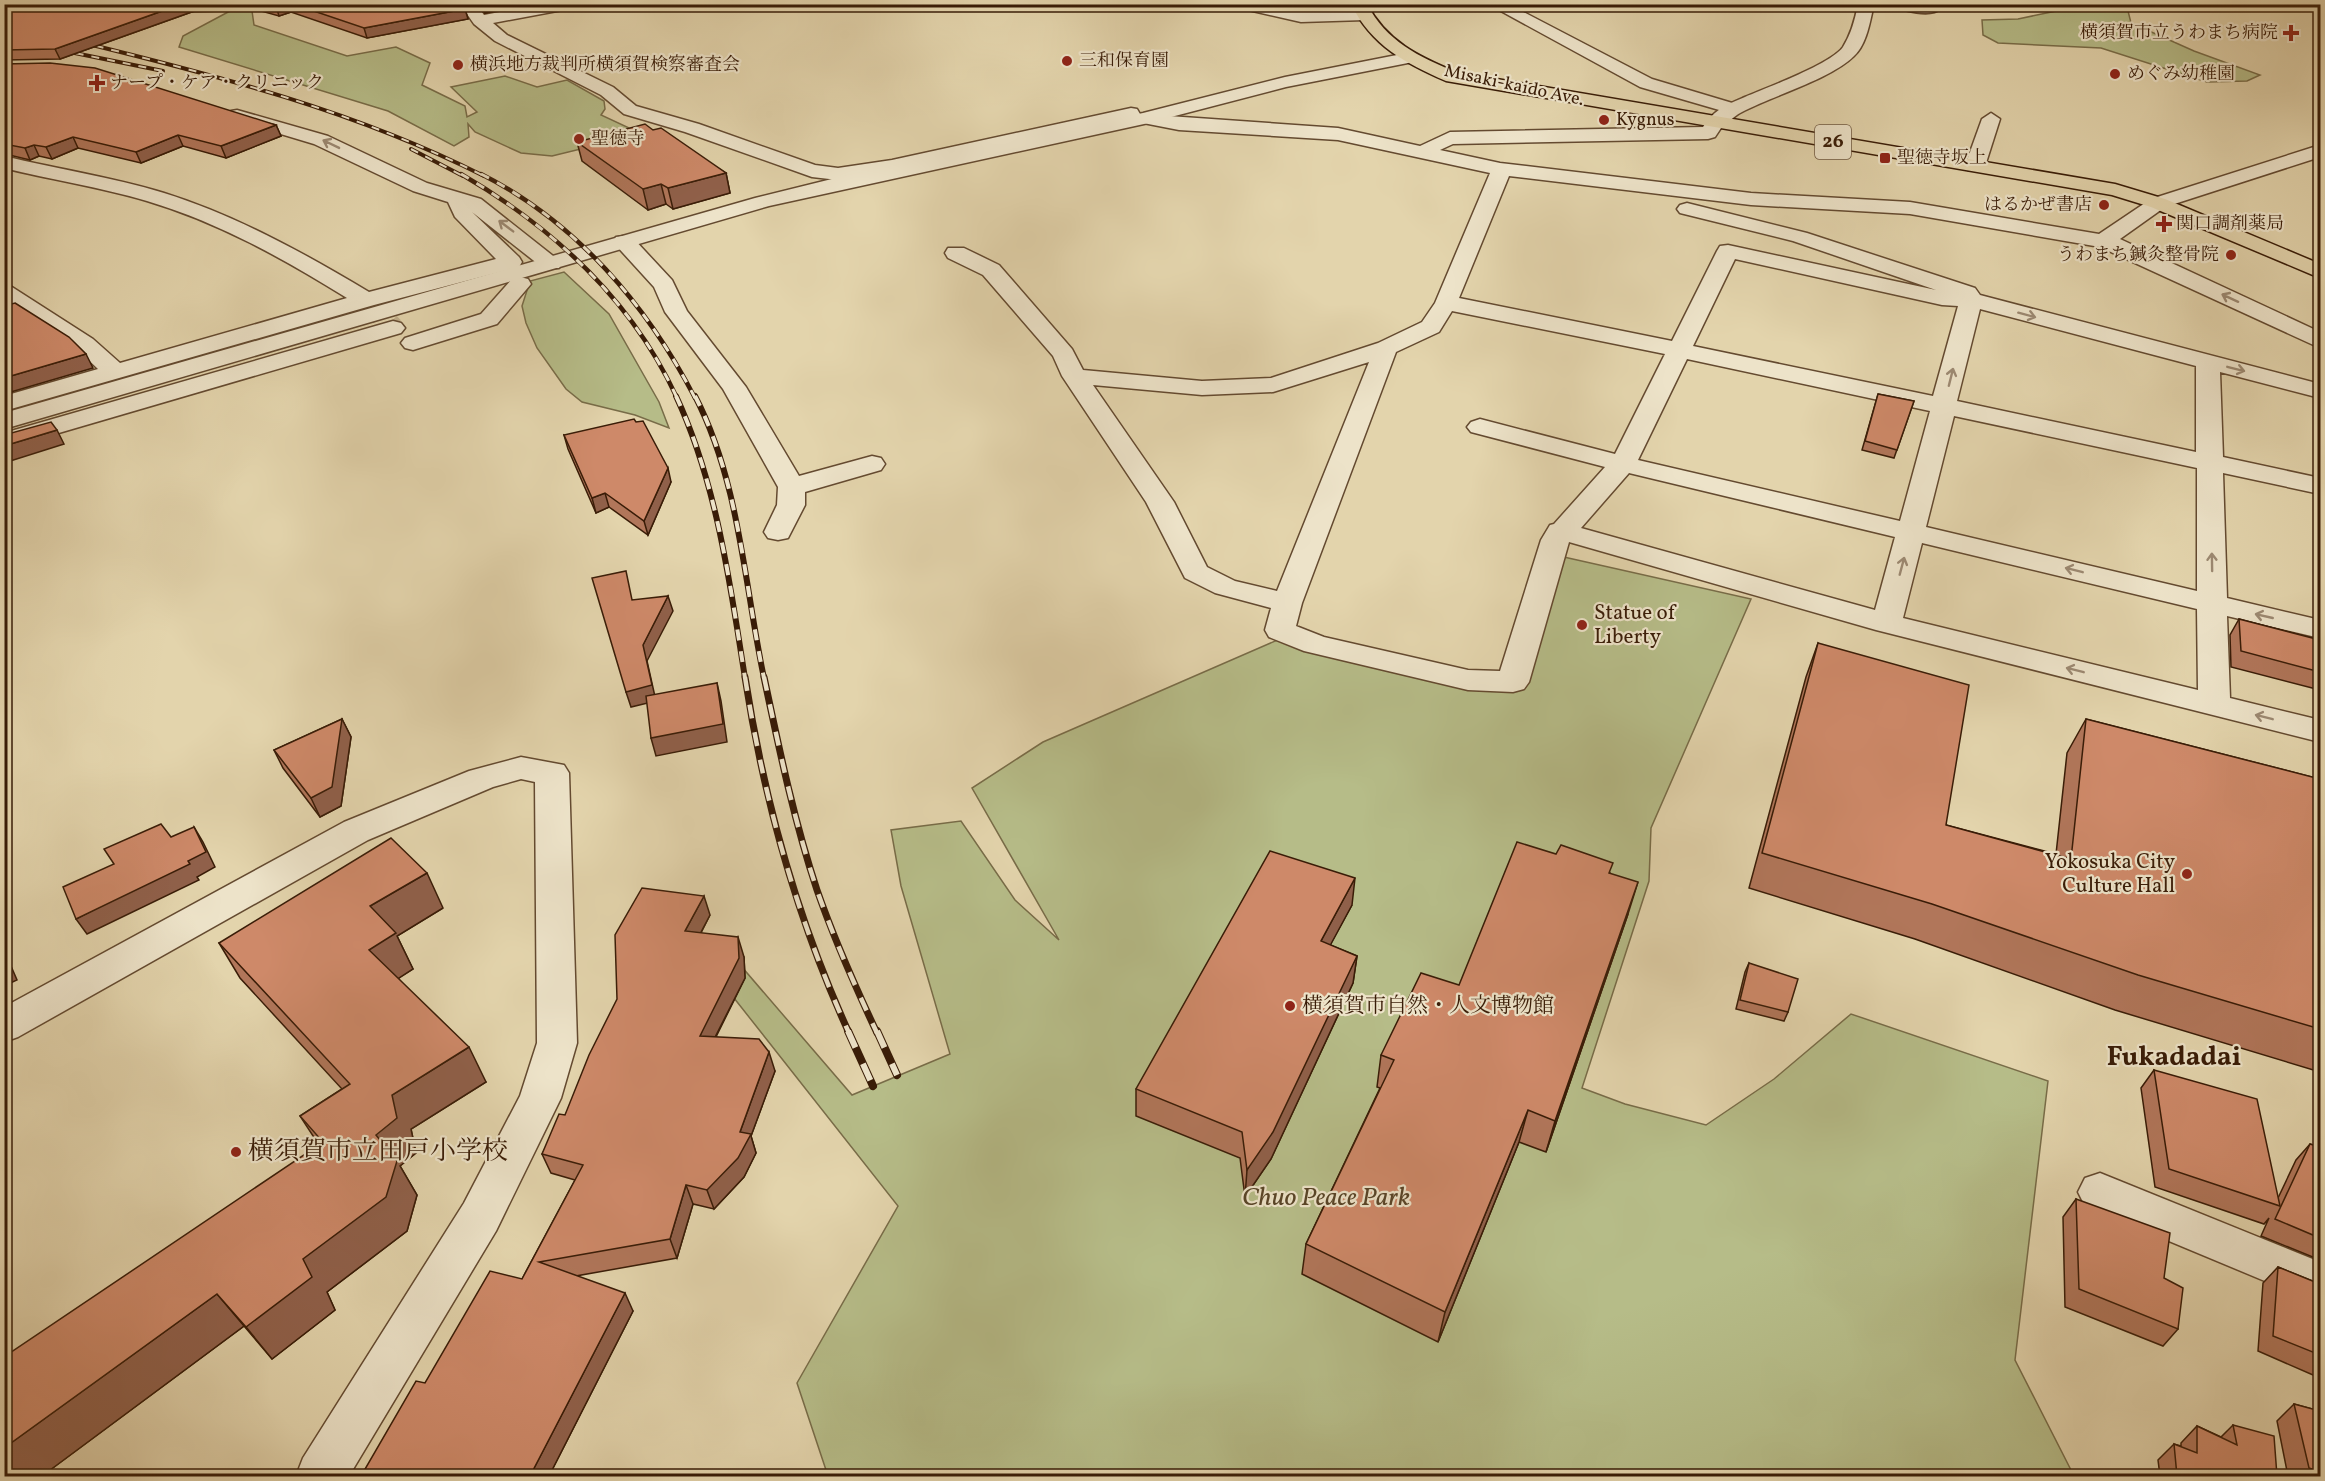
<svg xmlns="http://www.w3.org/2000/svg" width="2325" height="1481" font-family="Vollkorn,'Noto Serif JP',serif">
<style>
.green{fill:#b6bc88;stroke:#786c48;stroke-width:1.5}
.lines{fill:none;stroke-linecap:round;stroke-linejoin:round}
.minor-tunnel{stroke:#c1af8b;stroke-width:22;stroke-dasharray:22 11;stroke-linecap:butt}
.minor-casing{stroke:#644a30;stroke-width:3}
.tertiary-casing{stroke:#644a30;stroke-width:3}
.primary-casing{stroke:#391c07;stroke-width:3}
.minor{fill:#ede3c9;fill-rule:evenodd}
.tertiary{fill:#ede3c9;fill-rule:evenodd}
.primary{fill:#e3d4ac;fill-rule:evenodd}
.rail-far4-casing{stroke:#391c07;stroke-width:4}
.rail-far3-casing{stroke:#391c07;stroke-width:4.5}
.rail-far2-casing{stroke:#391c07;stroke-width:6}
.rail-far1-casing{stroke:#391c07;stroke-width:7}
.rail-casing{stroke:#391c07;stroke-width:8}
.rail-far4{stroke:#ede3c9;stroke-width:2;stroke-dasharray:8;stroke-linecap:butt}
.rail-far3{stroke:#ede3c9;stroke-width:3;stroke-dasharray:9;stroke-linecap:butt}
.rail-far2{stroke:#ede3c9;stroke-width:4;stroke-dasharray:11;stroke-linecap:butt}
.rail-far1{stroke:#ede3c9;stroke-width:4.5;stroke-dasharray:14;stroke-linecap:butt}
.rail{stroke:#ede3c9;stroke-width:6;stroke-dasharray:18;stroke-linecap:butt}
.wall{fill:#b1765a;stroke:#391c07;stroke-width:1.5}
.shaded-wall{fill:#90604a;stroke:#391c07;stroke-width:1.5}
.building{fill:#ce8969;stroke:#391c07;stroke-width:1.5}
.oneway{stroke:#9c8972}
.poi-dot{fill:#8f2418;stroke:#ede3c9;stroke-width:2}
.labels{text-anchor:middle;dominant-baseline:central;stroke-width:4.5;stroke-linejoin:round;paint-order:stroke}
.far-poi-label{font-size:18px;fill:#391c07;stroke:#ede3c9;text-anchor:start}
.far-street-label{font-size:18px;fill:#391c07;stroke:#ede3c9}
.shield{fill:#ede3c9;stroke:#6f5841;stroke-width:1.5}
.shield-label{font-size:20px;font-weight:bold;fill:#391c07}
.poi-label{font-size:21px;fill:#391c07;stroke:#ede3c9;text-anchor:start}
.near-poi-label{font-size:26px;fill:#391c07;stroke:#ede3c9;text-anchor:start}
.near-park-label{font-size:26px;font-style:italic;fill:#584427;stroke:#ede3c9}
.near-neighbourhood-label{font-size:27px;font-weight:bold;fill:#391c07;stroke:#ede3c9}
</style>
<rect width="100%" height="100%" fill="#e3d4ac"/>
<filter id="stains"><feTurbulence type="fractalNoise" baseFrequency=".00333" numOctaves="4"/><feColorMatrix values="0 0 0 0 .2 0 0 0 0 .09 0 0 0 0 .02 0 0 0 .5 -.17"/></filter>
<radialGradient id="worn" r=".72"><stop offset=".6" stop-color="#630" stop-opacity="0"/><stop offset="1" stop-color="#630" stop-opacity=".3"/></radialGradient>
<g class="green">
<polygon points="140,5 255,5 252,11 254,25 347,56 396,47 430,63 422,85 465,106 467,117 477,112 451,87 505,76 537,87 567,80 604,101 605,109 601,115 642,134 552,156 521,153 475,132 468,124 469,137 454,146 388,111 179,47 183,36 230,11 168,13"/>
<polygon points="2059,5 2164,5 2151,9 2128,11 2131,23 2194,51 2260,75 2247,81 2207,82 2101,48 1998,43 1983,35 1982,20 2018,19 2056,11"/>
<polygon points="564,272 609,314 659,402 669,428 635,415 582,402 566,389 537,348 526,323 522,306 530,281"/>
<polygon points="1546,553 1751,599 1651,828 1649,881 1582,1088 1625,1104 1706,1125 1774,1079 1851,1014 2048,1081 2015,1360 2074,1476 828,1476 797,1383 898,1206 734,998 741,966 852,1095 950,1054 901,886 891,830 961,821 1015,900 1059,940 972,788 1043,742 1289,635 1512,682"/>
</g>
<g class="lines">
<polyline class="minor-tunnel" points="366,300 393,328"/>
<g class="minor-casing">
<g id="minor">
<path d="M 460,4 L 476,4 L 484,15 L 541,4 L 575,4 L 568,9 L 493,23 L 507,35 L 613,87 L 636,106 L 699,124 L 815,165 L 838,168 L 892,160 L 1131,108 L 1137,109 L 1140,114 L 1338,128 L 1420,146 L 1450,132 L 1703,127 L 1709,118 L 1716,116 L 1725,122 L 1715,137 L 1708,139 L 1453,144 L 1440,150 L 1500,163 L 1751,193 L 1910,202 L 2099,234 L 2151,199 L 2320,145 L 2320,157 L 2165,207 L 2120,239 L 2320,332 L 2320,348 L 2100,247 L 1910,214 L 1751,205 L 1509,176 L 1459,298 L 1672,341 L 1717,251 L 1720,246 L 1728,245 L 1936,290 L 1793,241 L 1680,213 L 1677,209 L 1680,205 L 1687,203 L 1807,233 L 1975,288 L 1980,295 L 2320,384 L 2320,398 L 2220,372 L 2223,457 L 2320,478 L 2320,494 L 2223,473 L 2227,598 L 2320,620 L 2320,638 L 2227,616 L 2230,698 L 2320,720 L 2320,742 L 1876,630 L 1569,542 L 1529,682 L 1524,689 L 1513,692 L 1468,690 L 1304,651 L 1269,637 L 1265,630 L 1271,608 L 1215,593 L 1185,578 L 1146,502 L 1062,376 L 1053,356 L 983,275 L 948,258 L 945,253 L 948,248 L 964,248 L 999,265 L 1072,349 L 1083,370 L 1202,381 L 1271,378 L 1378,343 L 1422,322 L 1435,303 L 1490,173 L 1338,140 L 1179,130 L 1138,122 L 1135,117 L 892,172 L 838,180 L 812,177 L 685,132 L 624,114 L 601,95 L 495,41 L 474,24 ZM 1735,259 L 1942,305 L 1958,306 L 1933,396 L 1693,346 ZM 1980,309 L 2196,366 L 2196,452 L 1957,401 ZM 1452,311 L 1665,354 L 1615,454 L 1480,419 L 1471,422 L 1467,427 L 1471,432 L 1605,467 L 1554,524 L 1550,525 L 1541,540 L 1500,671 L 1468,670 L 1324,637 L 1296,626 L 1302,603 L 1396,352 L 1439,332 ZM 1687,359 L 1930,411 L 1900,521 L 1638,460 ZM 1369,362 L 1277,591 L 1235,581 L 1207,567 L 1174,502 L 1093,385 L 1202,395 L 1273,392 ZM 1954,416 L 2197,468 L 2197,591 L 1926,527 ZM 1629,473 L 1895,537 L 1875,610 L 1581,528 ZM 1922,543 L 2197,609 L 2198,690 L 1903,618 Z"/>
<polygon points="1234,4 1265,4 1301,12 1355,11 1352,7 1354,4 1404,4 1397,9 1368,11 1373,15 1365,20 1301,22 1235,7"/>
<polygon points="1488,4 1508,4 1652,79 1739,105 1742,109 1733,114 1640,87"/>
<path d="M 1893,4 L 1933,4 L 1940,9 C 1932,17 1901,12 1893,4 Z"/>
<path d="M 237,110 L 328,136 L 427,183 L 481,199 L 562,263 L 559,268 L 543,268 L 472,212 L 519,257 L 522,262 L 519,267 L 374,305 L 4,411 L 4,396 L 98,369 L 77,349 L 4,302 L 4,285 L 12,287 L 93,339 L 120,363 L 347,298 C 284,259 218,222 147,201 C 100,187 52,180 4,168 L 4,156 C 57,169 112,177 164,193 C 237,216 304,253 369,292 L 496,259 L 455,217 L 448,202 L 413,191 L 314,144 L 231,119 L 228,115 L 231,111 Z"/>
<polygon points="1991,113 2000,119 1985,166 1982,170 1968,170 1965,166 1982,119"/>
<polygon points="624,236 632,237 672,280 687,311 746,387 799,476 872,456 881,458 885,464 881,470 805,492 805,505 788,538 778,540 768,538 764,532 777,505 778,487 723,389 665,312 654,287 613,242 616,237"/>
<polygon points="520,277 528,279 531,284 497,324 413,350 405,348 401,343 405,338 481,314 512,279"/>
<polygon points="393,321 401,323 405,328 401,333 4,449 4,433"/>
<polygon points="2100,1173 2320,1262 2320,1304 2085,1206 2078,1192 2085,1178"/>
</g>
</g>
<g class="tertiary-casing">
<g id="tertiary">
<path d="M 1858,4 L 1874,4 C 1870,21 1867,44 1854,56 C 1831,79 1772,96 1742,112 C 1730,118 1724,130 1709,126 L 1707,122 C 1715,109 1731,103 1745,97 C 1766,88 1831,64 1843,47 C 1851,34 1855,20 1858,4 Z"/>
<polygon points="1407,53 1415,58 1413,62 1286,87 1144,124 769,206 4,429 4,413 755,198 848,175 1143,113 1285,77"/>
<polygon points="521,757 564,765 569,773 577,1043 561,1098 496,1231 349,1476 296,1476 303,1458 464,1203 520,1096 537,1043 535,782 521,779 493,787 368,840 18,1037 4,1042 4,1007 344,822 469,771"/>
</g>
</g>
<g class="primary-casing">
<path id="primary" d="M 1351,4 L 1367,4 C 1386,41 1419,57 1456,72 L 2115,184 L 2165,199 L 2320,264 L 2320,278 L 2151,207 L 2112,195 L 1446,81 C 1405,63 1372,46 1351,4 Z"/>
</g>
<use href="#minor" class="minor"/>
<use href="#tertiary" class="tertiary"/>
<use href="#primary" class="primary"/>
<g class="rail-far4-casing">
<g id="rail-far4">
<path d="M 80,42 C 219,76 355,111 484,176"/>
<polyline points="60,50 163,71"/>
<polyline points="411,149 463,176"/>
</g>
</g>
<g class="rail-far3-casing">
<g id="rail-far3">
<path d="M 461,174 C 552,227 632,300 677,398"/>
<path d="M 481,174 C 576,222 647,305 695,398"/>
</g>
</g>
<g class="rail-far2-casing">
<g id="rail-far2">
<path d="M 676,396 C 717,484 730,584 745,678"/>
<path d="M 695,396 C 740,483 744,584 764,678"/>
</g>
</g>
<g class="rail-far1-casing">
<g id="rail-far1">
<path d="M 745,677 C 764,801 797,919 849,1033"/>
<path d="M 764,677 C 779,748 794,821 817,890 C 834,939 855,986 877,1033"/>
</g>
</g>
<g class="rail-casing">
<g id="rail">
<polyline points="848,1031 873,1086"/>
<polyline points="877,1031 897,1075"/>
</g>
</g>
<use href="#rail-far4" class="rail-far4"/>
<use href="#rail-far3" class="rail-far3"/>
<use href="#rail-far2" class="rail-far2"/>
<use href="#rail-far1" class="rail-far1"/>
<use href="#rail" class="rail"/>
</g>
<g class="wall">
<polygon points="4,4 214,4 60,59 4,60"/>
<polygon points="236,4 462,4 465,9 468,19 367,38 291,12 279,16"/>
<polygon points="478,4 519,4 520,6 485,13"/>
<polygon points="2295,4 2320,4 2320,13"/>
<polygon points="4,64 276,125 281,136 226,158 183,146 141,163 78,148 52,159 39,156 30,160 5,154"/>
<polygon points="653,130 726,173 730,193 673,209 666,204 648,210 582,161 577,142"/>
<polygon points="1878,394 1914,401 1894,458 1862,450"/>
<polygon points="564,435 671,482 648,535 609,507 596,513 568,449"/>
<polygon points="2239,619 2320,640 2320,690 2231,667 2230,635"/>
<polygon points="1818,643 1946,825 2056,854 2067,753 2086,719 2320,779 2320,1072 2115,1010 1915,939 1749,888 1806,677"/>
<polygon points="342,719 351,737 341,806 320,817 283,768 274,750"/>
<polygon points="1610,873 1628,914 1546,1152 1519,1142 1438,1342 1302,1274 1306,1244 1380,1088 1377,1087 1381,1055 1459,985"/>
<polygon points="1352,905 1330,945 1357,956 1353,983 1271,1159 1245,1197 1240,1158 1136,1116 1136,1089"/>
<polygon points="443,908 397,936 413,969 398,978 486,1082 411,1129 416,1153 400,1166 417,1195 407,1231 327,1292 335,1310 272,1359 244,1326 42,1476 319,1145 300,1116 342,1089 240,978 219,943"/>
<polygon points="710,915 701,933 744,957 745,978 716,1037 775,1071 751,1136 756,1153 744,1177 714,1209 693,1204 677,1258 576,1276 633,1311 549,1476 361,1476 425,1383 522,1279 575,1180 551,1173 542,1154 565,1115"/>
<polygon points="1749,963 1788,1012 1784,1021 1736,1009 1745,972"/>
<polygon points="2154,1070 2278,1198 2296,1160 2310,1144 2320,1147 2320,1260 2261,1236 2269,1218 2264,1224 2155,1187 2141,1088"/>
<polygon points="2076,1199 2178,1329 2163,1346 2065,1307 2063,1217"/>
<polygon points="2278,1267 2320,1284 2320,1378 2258,1351 2263,1283"/>
<polygon points="2294,1404 2320,1411 2320,1476 2288,1476 2277,1421"/>
<polygon points="2233,1425 2277,1476 2160,1476 2158,1460 2174,1444 2181,1446 2181,1443 2197,1426 2221,1437"/>
</g>
<g class="shaded-wall">
<polygon points="182,4 214,4 60,59 55,49"/>
<polygon points="281,4 288,4 291,12 279,16 276,6"/>
<polygon points="483,4 519,4 520,6 485,13"/>
<polygon points="465,9 468,19 367,38 364,28"/>
<polygon points="276,125 281,136 226,158 221,146"/>
<polygon points="178,135 183,146 141,163 136,152"/>
<polygon points="73,137 78,148 52,159 46,147"/>
<polygon points="34,145 39,156 30,160 25,148"/>
<polygon points="726,173 730,193 673,209 668,188"/>
<polygon points="661,184 666,204 648,210 643,189"/>
<polygon points="86,354 93,368 4,394 4,378"/>
<polygon points="57,430 64,444 4,463 4,446"/>
<polygon points="668,468 671,482 648,535 644,521"/>
<polygon points="605,493 609,507 596,513 592,498"/>
<polygon points="668,596 673,611 647,661 656,701 631,707 626,692 643,645"/>
<polygon points="717,683 721,701 727,742 656,756 651,738"/>
<polygon points="342,719 351,737 341,806 320,817 311,798"/>
<polygon points="194,827 203,842 215,867 197,877 199,880 87,934 76,919 188,861"/>
<polygon points="427,873 443,908 397,936 413,969 387,986 369,950 370,906"/>
<polygon points="1355,878 1352,905 1318,968 1321,941"/>
<polygon points="1638,882 1628,914 1546,1152 1555,1121"/>
<polygon points="704,896 710,915 691,951 685,931"/>
<polygon points="738,937 744,957 745,978 706,1055 700,1036"/>
<polygon points="4,950 17,980 4,986"/>
<polygon points="1357,956 1353,983 1271,1159 1245,1197 1247,1170"/>
<polygon points="469,1047 486,1082 411,1129 416,1153 400,1166 417,1195 407,1231 327,1292 335,1310 272,1359 246,1327 376,1135 392,1095"/>
<polygon points="769,1052 775,1071 751,1136 756,1153 744,1177 714,1209 707,1190 740,1132"/>
<polygon points="1528,1110 1519,1142 1438,1342 1445,1312"/>
<polygon points="686,1185 693,1204 677,1258 670,1239"/>
<polygon points="625,1293 633,1311 549,1476 530,1476"/>
<polygon points="217,1294 244,1326 42,1476 4,1476 4,1448"/>
</g>
<g class="building">
<polygon points="4,4 182,4 55,49 4,50"/>
<polygon points="293,4 462,4 465,9 364,28"/>
<polygon points="50,63 95,68 276,125 221,146 178,135 136,152 73,137 46,147 34,145 25,148 4,144 4,64"/>
<polygon points="645,124 653,130 661,128 726,173 668,188 661,184 643,189 577,142"/>
<polygon points="15,303 69,337 86,354 4,378 4,306"/>
<polygon points="1878,394 1914,401 1897,450 1865,441"/>
<polygon points="634,419 636,422 643,421 668,468 644,521 605,493 592,498 564,435"/>
<polygon points="51,422 57,430 4,446 4,435"/>
<polygon points="626,571 632,600 668,596 643,645 652,685 626,692 592,578"/>
<polygon points="2239,619 2320,640 2320,672 2241,651"/>
<polygon points="1818,643 1969,685 1946,825 2071,859 2086,719 2320,779 2320,1029 2138,975 1932,904 1762,853"/>
<polygon points="717,683 723,724 651,738 646,696"/>
<polygon points="342,719 332,787 311,798 274,750"/>
<polygon points="161,824 171,837 194,827 206,852 188,861 190,864 76,919 63,887 114,864 104,849"/>
<polygon points="391,838 427,873 370,906 396,933 369,950 469,1047 392,1095 397,1118 376,1135 397,1161 386,1197 303,1259 312,1277 246,1327 217,1294 4,1448 4,1357 323,1142 300,1116 350,1084 219,943"/>
<polygon points="1517,842 1556,854 1561,845 1613,863 1609,873 1638,882 1555,1121 1528,1110 1445,1312 1306,1244 1394,1060 1381,1055 1421,973 1459,985"/>
<polygon points="1270,851 1355,878 1321,941 1357,956 1273,1132 1247,1170 1242,1132 1136,1089"/>
<polygon points="642,888 704,896 685,931 738,937 739,958 700,1036 759,1039 769,1052 740,1132 751,1134 738,1158 707,1190 686,1185 670,1239 539,1262 625,1293 530,1476 361,1476 416,1381 425,1383 490,1271 522,1279 583,1165 542,1154 559,1114 565,1115 589,1055 617,999 615,935"/>
<polygon points="1749,963 1798,979 1788,1012 1740,1000"/>
<polygon points="2154,1070 2257,1099 2280,1206 2169,1169"/>
<polygon points="2310,1144 2320,1147 2320,1238 2275,1219"/>
<polygon points="2076,1199 2170,1233 2164,1278 2183,1288 2178,1329 2079,1289"/>
<polygon points="2278,1267 2320,1284 2320,1355 2273,1336"/>
<polygon points="2294,1404 2320,1411 2320,1472 2309,1468"/>
<polygon points="2233,1425 2274,1436 2277,1476 2177,1476 2174,1444 2197,1453 2197,1426 2237,1445"/>
</g>
<defs><path id="oneway-shaft" d="M-6 0H5M1.5-3L5.5 0L1.5 3" fill="none" stroke-width="1.6" stroke-linecap="round" stroke-linejoin="round" transform="scale(1.5)"/></defs>
<g class="oneway">
<use href="#oneway-shaft" transform="translate(331 144) rotate(-154)"/>
<use href="#oneway-shaft" transform="translate(506 226) rotate(-143)"/>
<use href="#oneway-shaft" transform="translate(2230 298) rotate(-155)"/>
<use href="#oneway-shaft" transform="translate(2027 315) rotate(15)"/>
<use href="#oneway-shaft" transform="translate(2236 369) rotate(14)"/>
<use href="#oneway-shaft" transform="translate(1951 377) rotate(-76)"/>
<use href="#oneway-shaft" transform="translate(2212 562) rotate(-91)"/>
<use href="#oneway-shaft" transform="translate(1902 566) rotate(-75)"/>
<use href="#oneway-shaft" transform="translate(2074 570) rotate(-166)"/>
<use href="#oneway-shaft" transform="translate(2264 616) rotate(-167)"/>
<use href="#oneway-shaft" transform="translate(2075 670) rotate(-166)"/>
<use href="#oneway-shaft" transform="translate(2264 717) rotate(-166)"/>
</g>
<g class="poi-dot">
<path d="M2288 24h6v6h6v6h-6v6h-6v-6h-6v-6h6z"/>
<circle cx="1067" cy="61" r="6"/>
<circle cx="458" cy="65" r="6"/>
<circle cx="2115" cy="74" r="6"/>
<path d="M94 74h6v6h6v6h-6v6h-6v-6h-6v-6h6z"/>
<circle cx="1604" cy="120" r="6"/>
<circle cx="579" cy="139" r="6"/>
<rect x="1879" y="152" width="12" height="12" rx="3"/>
<circle cx="2104" cy="205" r="6"/>
<path d="M2161 215h6v6h6v6h-6v6h-6v-6h-6v-6h6z"/>
<circle cx="2231" cy="255" r="6"/>
<circle cx="1582" cy="625" r="6"/>
<circle cx="2187" cy="874" r="6"/>
<circle cx="1290" cy="1006" r="6"/>
<circle cx="236" cy="1152" r="6"/>
</g>
<g class="labels">
<g class="far-poi-label">
<text x="2278" y="33" text-anchor="end">横須賀市立うわまち病院</text>
<text x="1079" y="61">三和保育園</text>
<text x="470" y="65">横浜地方裁判所横須賀検察審査会</text>
<text x="2127" y="74">めぐみ幼稚園</text>
<text x="110" y="83">ナープ・ケア・クリニック</text>
<text x="1616" y="120">Kygnus</text>
<text x="591" y="139">聖徳寺</text>
<text x="1897" y="158">聖徳寺坂上</text>
<text x="2092" y="205" text-anchor="end">はるかぜ書店</text>
<text x="2176" y="224">関口調剤薬局</text>
<text x="2219" y="255" text-anchor="end">うわまち鍼灸整骨院</text>
</g>
<g class="far-street-label">
<text transform="translate(1514 86) rotate(12)">Misaki-kaido Ave.</text>
</g>
<rect class="shield" x="1815" y="125" width="36" height="34" rx="4.5"/>
<g class="shield-label">
<text x="1833" y="142">26</text>
</g>
<g class="poi-label">
<text x="1594" y="613">Statue of<tspan x="1594" dy="24">Liberty</tspan></text>
<text x="2175" y="862" text-anchor="end">Yokosuka City<tspan x="2175" dy="24">Culture Hall</tspan></text>
<text x="1302" y="1006">横須賀市自然・人文博物館</text>
</g>
<g class="near-poi-label">
<text x="248" y="1152">横須賀市立田戸小学校</text>
</g>
<g class="near-park-label">
<text x="1326" y="1198">Chuo Peace Park</text>
</g>
<g class="near-neighbourhood-label">
<text x="2174" y="1058">Fukadadai</text>
</g>
</g>
<rect width="2325" height="1481" fill="none" stroke="#e3d4ac" stroke-width="24"/>
<rect x="6" y="6" width="2313" height="1469" fill="none" stroke="#391c07" stroke-width="3"/>
<rect x="12" y="12" width="2301" height="1457" fill="none" stroke="#391c07" stroke-width="1.5"/>
<rect width="100%" height="100%" filter="url(#stains)"/>
<rect width="100%" height="100%" fill="url(#worn)"/>
</svg>
